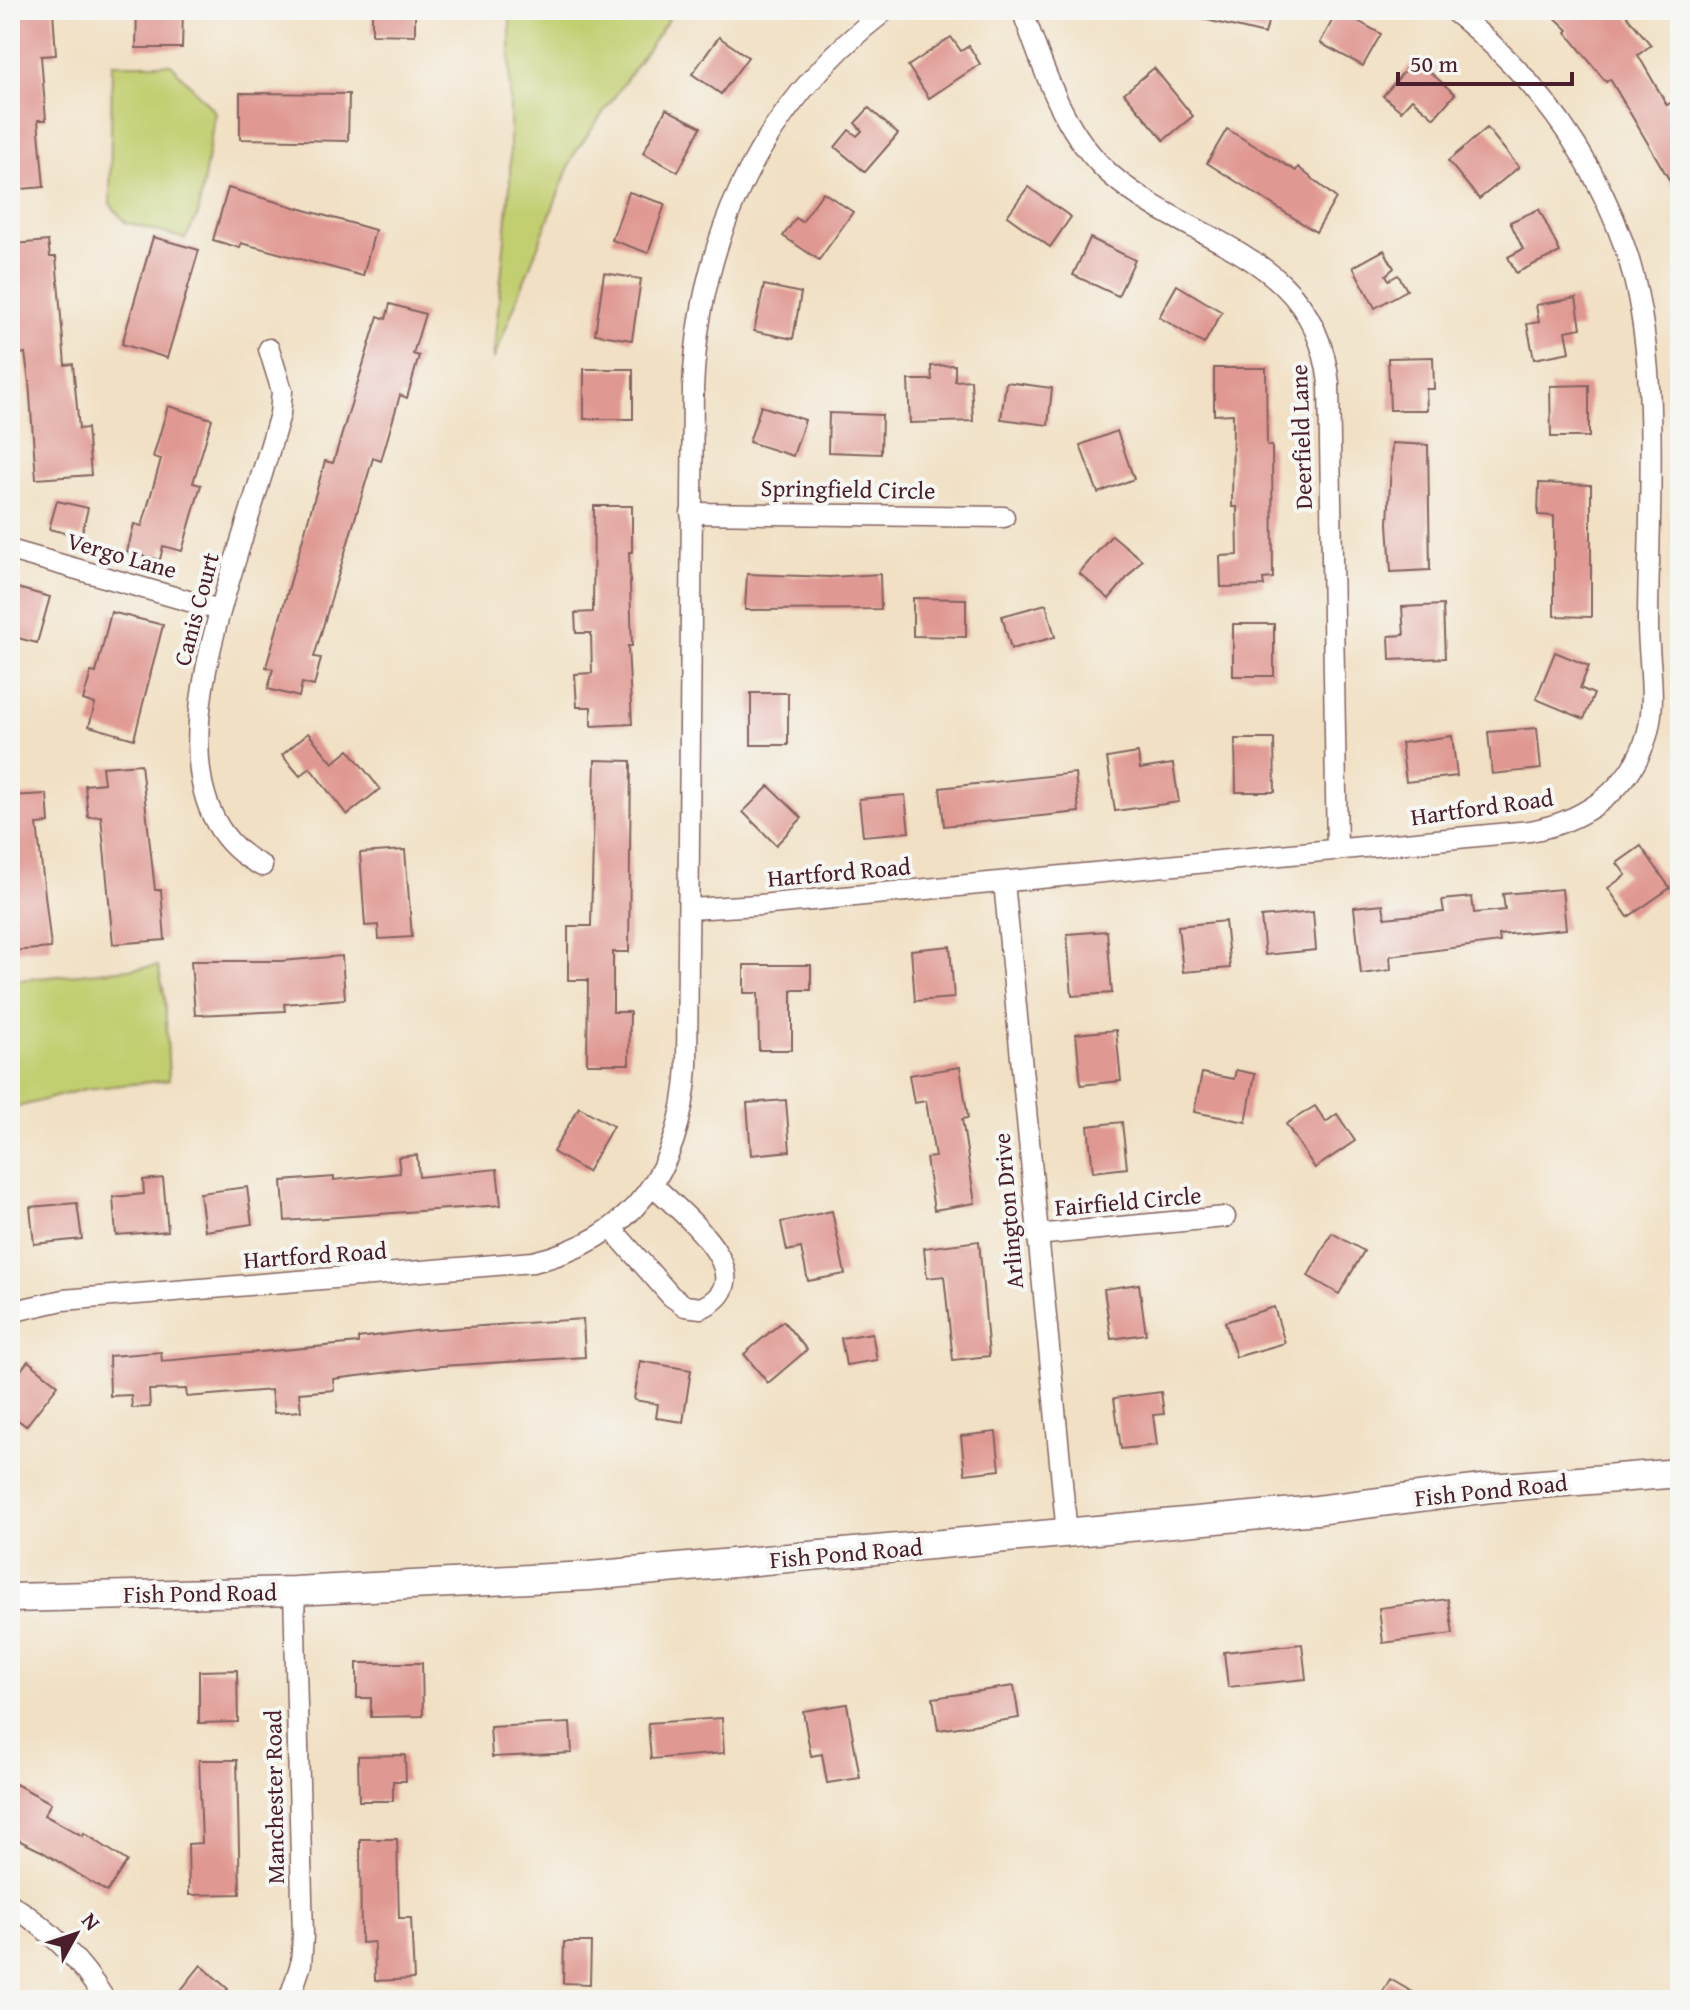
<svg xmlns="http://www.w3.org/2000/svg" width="1690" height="2010" font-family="'Gentium Book Plus',serif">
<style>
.green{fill:#c2cf71;stroke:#86774e;stroke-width:2}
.building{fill:#e09892}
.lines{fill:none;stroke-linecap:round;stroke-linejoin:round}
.street-casing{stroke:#846360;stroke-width:23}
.secondary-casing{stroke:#846360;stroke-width:31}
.street{stroke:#fff;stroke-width:20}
.secondary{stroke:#fff;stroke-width:28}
.labels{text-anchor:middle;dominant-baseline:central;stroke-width:8;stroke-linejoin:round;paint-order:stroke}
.street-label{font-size:24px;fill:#4a1f2b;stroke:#f6f6f2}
</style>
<rect width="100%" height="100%" fill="#f6f6f2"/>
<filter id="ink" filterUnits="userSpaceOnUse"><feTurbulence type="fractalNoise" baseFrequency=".0125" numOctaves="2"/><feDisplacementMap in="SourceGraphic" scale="16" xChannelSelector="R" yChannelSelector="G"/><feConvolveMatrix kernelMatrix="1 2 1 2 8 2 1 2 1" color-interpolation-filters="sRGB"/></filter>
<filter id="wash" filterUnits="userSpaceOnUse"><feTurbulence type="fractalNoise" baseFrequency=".006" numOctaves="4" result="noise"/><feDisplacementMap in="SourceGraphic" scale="32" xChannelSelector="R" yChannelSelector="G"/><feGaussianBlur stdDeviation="1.8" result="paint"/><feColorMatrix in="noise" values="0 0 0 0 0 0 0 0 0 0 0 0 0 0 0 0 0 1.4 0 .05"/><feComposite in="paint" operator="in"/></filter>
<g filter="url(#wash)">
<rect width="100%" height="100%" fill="#f1e0c3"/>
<g class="green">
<polygon points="510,10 675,10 573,156 493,361 510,186"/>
<polygon points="112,64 171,64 215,112 198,215 185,239 125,222 110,204"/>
<polygon points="158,966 165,998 169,1080 85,1089 10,1109 10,981"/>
</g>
<g id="blocks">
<g class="building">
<polygon points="137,10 183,10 182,48 136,48"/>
<polygon points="372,10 415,10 415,35 372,34"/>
<polygon points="1195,10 1271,10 1265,34 1194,17"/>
<polygon points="1338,10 1381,34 1363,66 1320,43"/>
<polygon points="1547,10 1622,10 1651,45 1638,55 1667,105 1680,97 1680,198 1610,79 1606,82 1566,32 1568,30"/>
<polygon points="53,11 56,55 41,56 46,120 38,120 44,187 10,190 10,79 14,79 10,15"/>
<polygon points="719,37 748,57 721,94 692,74"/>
<polygon points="951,37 961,51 969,46 980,64 929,98 908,66"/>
<polygon points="1415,59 1455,94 1434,118 1412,99 1401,111 1383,96"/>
<polygon points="1154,68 1193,116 1164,140 1124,93"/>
<polygon points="240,93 349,94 348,141 240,139"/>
<polygon points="869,108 898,134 865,172 835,147 849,130 857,136 862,131 855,123"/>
<polygon points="666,109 701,127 678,172 643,153"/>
<polygon points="1487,128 1519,167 1479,199 1448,161"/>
<polygon points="1227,129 1296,171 1298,167 1336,198 1316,232 1207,163"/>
<polygon points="1028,187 1071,217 1050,247 1007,216"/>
<polygon points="228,188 375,230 363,276 241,243 240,248 213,240"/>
<polygon points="629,192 665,204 648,253 612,240"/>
<polygon points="823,192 853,212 819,260 783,236 796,218 802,222"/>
<polygon points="1539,209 1560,252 1516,273 1508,257 1523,249 1510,222"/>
<polygon points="153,237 199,250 167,358 122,344"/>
<polygon points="1090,238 1135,260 1118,296 1073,275"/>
<polygon points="48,241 50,257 56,257 65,365 73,364 79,429 87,428 91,475 36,479 29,382 25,353 20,354 10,267 17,266 15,244"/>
<polygon points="1384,250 1394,268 1386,275 1389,280 1398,275 1407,290 1375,308 1353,267"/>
<polygon points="604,273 641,279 632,340 595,334"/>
<polygon points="764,285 801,293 793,339 754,331"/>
<polygon points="1177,285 1222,312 1204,344 1159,317"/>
<polygon points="1576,298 1581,328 1566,331 1570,352 1534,359 1527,324 1539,322 1536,305"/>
<polygon points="390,304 425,314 413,354 419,356 407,398 400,395 381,461 373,458 314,657 321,658 314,686 302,683 299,697 268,689 273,669 266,667 325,461 333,463 378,316 386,319"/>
<polygon points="1433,357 1434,389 1426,389 1427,410 1390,410 1388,358"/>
<polygon points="955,365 955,381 971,380 973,421 910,423 908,380 932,380 931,366"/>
<polygon points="1214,368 1266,368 1267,446 1272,446 1273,578 1263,579 1264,586 1221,587 1220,556 1238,555 1237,507 1232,507 1233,414 1214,415"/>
<rect x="584" y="369" width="49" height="50"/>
<polygon points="1006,382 1052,388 1048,425 1001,419"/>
<polygon points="1589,385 1589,437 1551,437 1550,386"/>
<polygon points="168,406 212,419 193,483 201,485 182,551 163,546 160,560 127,552 134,524 142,526 161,459 153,457"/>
<polygon points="761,406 805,420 793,456 749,442"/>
<polygon points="829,413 882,415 881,454 828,452"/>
<polygon points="1117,431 1134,479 1098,493 1080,445"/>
<polygon points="1392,443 1428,445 1430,570 1391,572 1388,523"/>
<polygon points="1539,483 1591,485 1591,617 1554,616 1554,516 1538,515"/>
<polygon points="57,501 88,508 81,537 49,529"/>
<polygon points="594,506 632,506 632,552 629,552 632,646 628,646 632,724 591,726 591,707 577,707 575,674 592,673 591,633 576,633 575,613 593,612"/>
<polygon points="1112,535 1142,560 1109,599 1079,573"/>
<polygon points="747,574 830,577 880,574 881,609 745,610"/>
<polygon points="10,586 50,597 37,643 10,636"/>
<polygon points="913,598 966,599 966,637 913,636"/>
<polygon points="1046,604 1055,637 1011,649 1002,616"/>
<polygon points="1443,605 1445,658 1390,660 1389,636 1404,635 1402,607"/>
<polygon points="111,612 163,625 134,739 89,726 95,704 83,700 91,672 96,673"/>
<rect x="1233" y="624" width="41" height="52"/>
<polygon points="1555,652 1589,666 1580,688 1594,694 1584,719 1536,699"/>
<rect x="751" y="693" width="37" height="52"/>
<polygon points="1537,728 1541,769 1492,774 1488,732"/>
<polygon points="308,733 333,763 349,750 380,789 347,815 310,768 300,776 282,755"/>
<polygon points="1452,736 1457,776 1406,782 1401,743"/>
<polygon points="1235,739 1274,739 1275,792 1236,792"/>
<polygon points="1138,753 1140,769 1173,764 1179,802 1115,811 1107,758"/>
<polygon points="595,760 631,761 629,952 613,952 613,1012 630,1012 629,1064 587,1064 588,980 568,980 568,926 591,926"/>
<polygon points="141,764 155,890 161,890 165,940 113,944 101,816 88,817 85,785 104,783 102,767"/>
<polygon points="1075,773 1079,812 944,826 940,788"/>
<polygon points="769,786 802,818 776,845 743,812"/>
<polygon points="47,794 49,823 37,824 51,948 10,951 10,796"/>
<polygon points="905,795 909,832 863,836 859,799"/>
<polygon points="1641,846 1670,888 1628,917 1608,888 1626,875 1617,863"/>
<polygon points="405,850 412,937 379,939 378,925 365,926 360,853"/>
<polygon points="1562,889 1566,929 1499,935 1500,942 1390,956 1391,970 1361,974 1354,907 1383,904 1385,918 1444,912 1442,900 1472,897 1474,913 1505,910 1503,894"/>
<polygon points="1313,912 1316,950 1265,955 1261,917"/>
<polygon points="1225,921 1230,968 1183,972 1178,926"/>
<polygon points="1107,931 1112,993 1072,996 1067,934"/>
<polygon points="950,946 954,998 915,1001 911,950"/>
<polygon points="342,956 345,999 284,1004 285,1011 195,1015 191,961 281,961"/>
<polygon points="744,965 811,965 811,990 792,990 792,1050 759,1050 758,993 744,993"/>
<polygon points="1116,1030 1121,1081 1081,1085 1076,1034"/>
<polygon points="960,1067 968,1118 962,1119 975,1203 934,1210 926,1158 935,1157 926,1101 914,1103 909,1075"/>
<polygon points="1236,1070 1255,1074 1246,1122 1194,1112 1202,1073 1234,1079"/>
<polygon points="786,1100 790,1151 751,1155 747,1103"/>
<polygon points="1315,1106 1326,1122 1337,1114 1355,1141 1315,1168 1286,1124"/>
<polygon points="579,1107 613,1126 587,1172 553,1152"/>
<polygon points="1122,1122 1127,1168 1093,1172 1088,1126"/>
<polygon points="417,1155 419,1177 497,1169 501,1205 285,1221 282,1181 334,1177 334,1180 400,1173 398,1157"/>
<polygon points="163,1178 168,1231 116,1235 113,1197 144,1194 143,1180"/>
<polygon points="247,1187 252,1224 205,1231 200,1193"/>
<polygon points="77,1203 82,1239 34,1244 30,1207"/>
<polygon points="832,1211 845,1274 808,1281 801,1248 787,1251 781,1222"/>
<polygon points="1332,1233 1364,1251 1339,1294 1308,1276"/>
<polygon points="979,1241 989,1356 953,1360 944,1276 927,1278 924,1248"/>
<polygon points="1139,1284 1146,1334 1111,1339 1104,1289"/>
<polygon points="1274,1307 1285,1343 1236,1357 1225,1322"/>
<polygon points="583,1319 585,1357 441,1366 333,1379 334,1390 299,1393 301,1411 274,1413 271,1390 187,1397 186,1389 149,1390 150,1407 132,1408 131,1395 110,1396 109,1356 161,1352 162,1361 358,1343 358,1338 423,1330"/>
<polygon points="783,1321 807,1350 768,1383 744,1354"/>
<polygon points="872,1333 877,1360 846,1365 841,1338"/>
<polygon points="28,1361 58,1385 26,1426 10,1414 10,1384"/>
<polygon points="640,1361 691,1370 683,1422 656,1418 658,1404 634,1400"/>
<polygon points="1161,1392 1164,1414 1153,1415 1157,1445 1121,1449 1114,1398"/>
<polygon points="996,1432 1000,1470 965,1474 961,1436"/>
<polygon points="1448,1599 1453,1634 1383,1643 1379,1608"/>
<polygon points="1302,1644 1306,1679 1228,1687 1224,1652"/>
<polygon points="357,1663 422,1663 423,1716 371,1717 371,1698 357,1698"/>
<polygon points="237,1670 238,1722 199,1723 199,1671"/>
<polygon points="1014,1686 1019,1718 938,1730 933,1698"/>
<polygon points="847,1704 860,1778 827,1783 822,1754 811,1756 803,1711"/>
<polygon points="722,1718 724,1753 651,1759 648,1723"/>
<polygon points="570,1723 572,1753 492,1757 490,1727"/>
<polygon points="405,1755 406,1781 393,1781 393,1801 359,1801 358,1756"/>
<polygon points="199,1760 237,1760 240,1894 189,1895 188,1844 202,1843"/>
<polygon points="10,1781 51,1803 44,1815 83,1836 84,1833 127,1861 107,1892 41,1851 10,1836"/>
<polygon points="360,1839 397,1839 399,1918 411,1918 414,1979 375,1981 374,1942 361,1943"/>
<polygon points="564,1942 591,1942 590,1984 563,1983"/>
<polygon points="201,1965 228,1989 218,2000 173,2000"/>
<polygon points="1390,1979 1426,2000 1378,2000"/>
</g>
</g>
</g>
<g filter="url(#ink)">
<use href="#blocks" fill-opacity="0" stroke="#846360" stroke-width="2"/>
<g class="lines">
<g class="street-casing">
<g id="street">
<path d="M 1022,10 C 1044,69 1062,132 1111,175 C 1194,247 1315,251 1329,384 L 1337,850"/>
<polyline points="691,513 1004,517"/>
<polyline points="10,550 220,610"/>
<path d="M 262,866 C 152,810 212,637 239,548 C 253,503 267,459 280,414 L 282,391 L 269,349"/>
<polyline points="1004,882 1067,1534"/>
<path d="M 689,909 L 760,905 L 1530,831 C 1580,822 1625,794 1644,744 C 1659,706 1648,664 1648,624 C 1648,509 1663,354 1624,245 C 1590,149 1532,73 1452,10"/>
<path d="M 611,1228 L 671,1296 L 685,1306 L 701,1308 C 767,1278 681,1213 654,1186"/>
<polyline points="1036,1235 1225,1217"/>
<path d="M 10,1312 L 63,1300 L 533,1262 C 636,1238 681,1168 687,1066 L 693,388 C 700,233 763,105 886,10"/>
<path d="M 10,1904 C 50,1929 80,1959 105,2000"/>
<polyline points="289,2000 301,1964 303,1936 294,1591"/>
</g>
</g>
<g class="secondary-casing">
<polyline id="secondary" points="10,1598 294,1591 589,1576 1317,1510 1490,1488 1680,1473"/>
</g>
<use href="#street" class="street"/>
<use href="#secondary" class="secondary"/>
</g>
</g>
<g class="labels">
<g class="street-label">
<text transform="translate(1301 437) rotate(-92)">Deerfield Lane</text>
<text transform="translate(848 489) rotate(1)">Springfield Circle</text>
<text transform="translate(122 555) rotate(16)">Vergo Lane</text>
<text transform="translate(196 609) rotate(-75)">Canis Court</text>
<text transform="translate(1482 807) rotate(-8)">Hartford Road</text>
<text transform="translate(839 872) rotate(-5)">Hartford Road</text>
<text transform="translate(1128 1201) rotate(-5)">Fairfield Circle</text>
<text transform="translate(1008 1211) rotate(-95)">Arlington Drive</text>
<text transform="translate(315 1255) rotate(-4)">Hartford Road</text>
<text transform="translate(1491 1490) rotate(-6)">Fish Pond Road</text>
<text transform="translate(846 1553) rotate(-5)">Fish Pond Road</text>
<text transform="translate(200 1593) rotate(-1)">Fish Pond Road</text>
<text transform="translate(274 1797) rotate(-91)">Manchester Road</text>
</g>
</g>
<rect width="1690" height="2010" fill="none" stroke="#f6f6f2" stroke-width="40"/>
<g transform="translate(76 1934) rotate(50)" stroke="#f6f6f2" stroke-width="6" paint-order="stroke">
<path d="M0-6L14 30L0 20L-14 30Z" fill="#4a1f2b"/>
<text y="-12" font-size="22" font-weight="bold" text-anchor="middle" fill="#4a1f2b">N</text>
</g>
<path d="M1398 72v12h174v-12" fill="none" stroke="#4a1f2b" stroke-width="4"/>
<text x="1410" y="72" font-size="24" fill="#4a1f2b" stroke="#f6f6f2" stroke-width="6" paint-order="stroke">50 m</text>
</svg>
